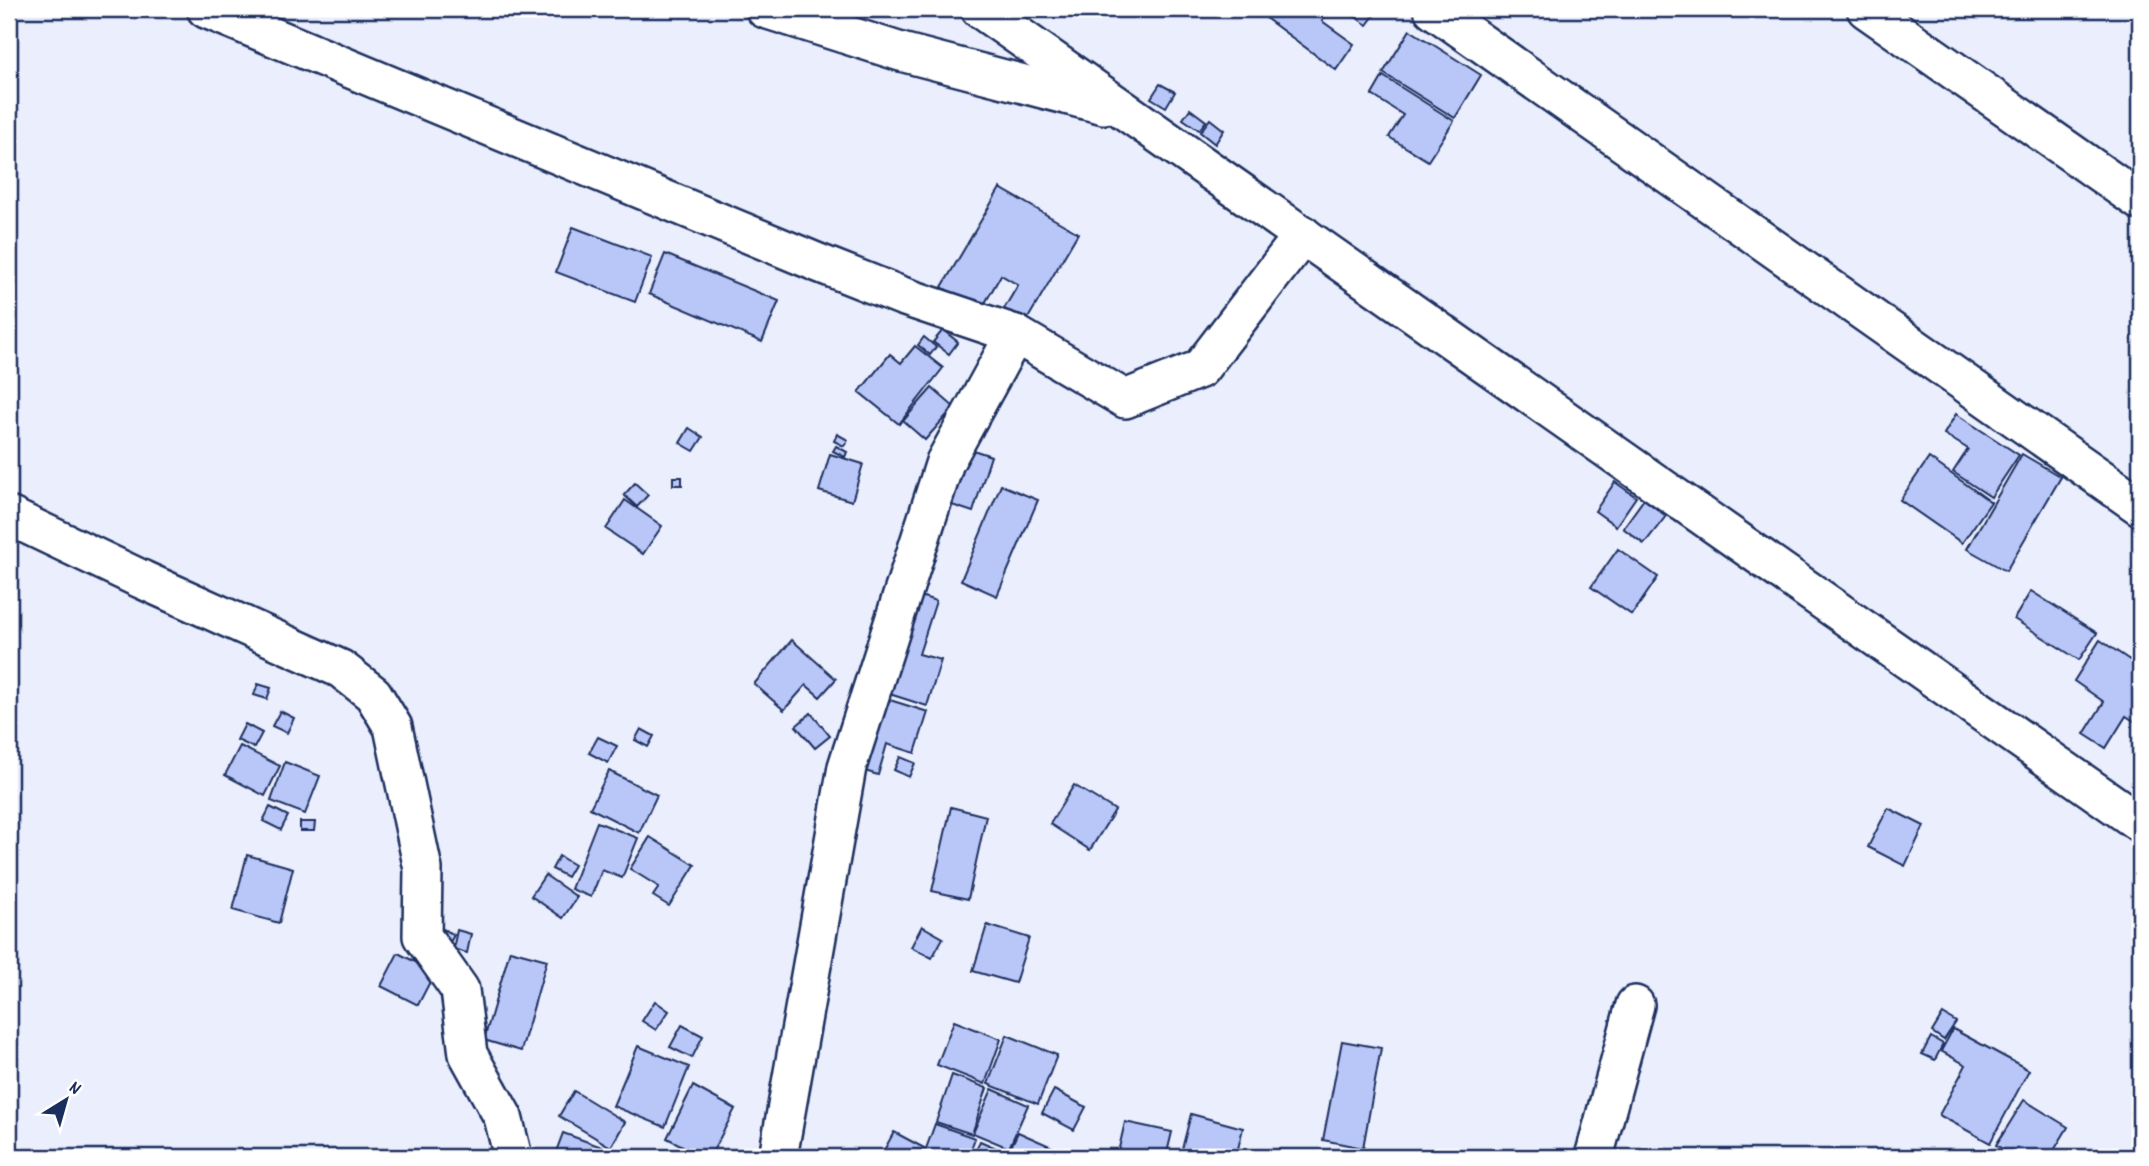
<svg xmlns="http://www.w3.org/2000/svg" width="2149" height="1166" font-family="Dekko,sans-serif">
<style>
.building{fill:#b9c7f8;stroke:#1b2f5e;stroke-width:2}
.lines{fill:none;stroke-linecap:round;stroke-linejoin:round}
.minor-casing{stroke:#1b2f5e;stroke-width:42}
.minor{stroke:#fff;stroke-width:37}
</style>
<rect width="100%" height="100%" fill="#eaeefd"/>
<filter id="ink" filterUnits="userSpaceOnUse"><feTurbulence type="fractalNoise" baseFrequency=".0143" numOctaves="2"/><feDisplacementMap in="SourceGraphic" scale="14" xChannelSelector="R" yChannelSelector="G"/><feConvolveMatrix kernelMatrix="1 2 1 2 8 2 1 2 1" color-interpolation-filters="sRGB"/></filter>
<g filter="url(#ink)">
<g class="building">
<polygon points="1274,9 1331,9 1322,21 1354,44 1336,70 1267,19"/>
<polygon points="1344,9 1379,9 1367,25"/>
<polygon points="1410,30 1481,75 1455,118 1383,73"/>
<polygon points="1383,76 1454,121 1428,161 1389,137 1403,115 1372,95"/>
<polygon points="1160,84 1175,92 1166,107 1151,98"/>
<polygon points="1190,109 1206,121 1199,130 1183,119"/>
<polygon points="1210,119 1224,130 1215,144 1200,132"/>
<polygon points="1000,188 1078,233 1020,332 998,319 1018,285 1001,275 981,310 942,287"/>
<polygon points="573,227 652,257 635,302 556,272"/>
<polygon points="665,254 779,301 762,342 649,294"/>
<polygon points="943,330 958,342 949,354 933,342"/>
<polygon points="924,337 936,347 930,355 918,345"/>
<polygon points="915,346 943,368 899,424 859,392 890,354 901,363"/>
<polygon points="932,388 954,407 925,440 903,421"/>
<polygon points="1956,414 2019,455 1991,497 1953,472 1968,449 1944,434"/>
<polygon points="689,428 703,437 694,451 680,443"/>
<polygon points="837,434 848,440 844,446 834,441"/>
<polygon points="958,445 991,456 973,512 940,501"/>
<polygon points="836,446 847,452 845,457 833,451"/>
<polygon points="830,454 863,464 852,501 819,491"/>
<polygon points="2022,454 2061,477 2006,571 1967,549"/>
<polygon points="1929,458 1991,502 1962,543 1900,500"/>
<rect x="673" y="477" width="9" height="8"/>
<polygon points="1615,482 1636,497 1616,526 1595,511"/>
<polygon points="635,483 648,495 637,507 624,495"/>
<polygon points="1001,485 1038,500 997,596 961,580"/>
<polygon points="1644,499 1666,516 1644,544 1623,528"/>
<polygon points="625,500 662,526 643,554 606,529"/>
<polygon points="1618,549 1658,577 1632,615 1591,587"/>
<polygon points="2031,591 2097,633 2079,660 2014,619"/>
<polygon points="907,592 936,601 919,654 941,660 927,706 877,690"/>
<polygon points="792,640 836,679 820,697 806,685 784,710 754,684"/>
<polygon points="2100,640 2140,667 2140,725 2126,716 2106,748 2084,734 2104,702 2074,681"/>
<polygon points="258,684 271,688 267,699 254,695"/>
<polygon points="877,696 928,712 915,753 887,744 878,775 855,768"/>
<polygon points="280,711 294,718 287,733 272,726"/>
<polygon points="811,713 830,736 815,748 796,726"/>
<polygon points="245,724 262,733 254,748 237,740"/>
<polygon points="641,729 654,736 648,747 635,740"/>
<polygon points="598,737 617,746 608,763 589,753"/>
<polygon points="240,746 280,766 265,796 225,775"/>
<polygon points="900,757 915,763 909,777 894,770"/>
<polygon points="285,762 320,776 305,814 271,801"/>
<polygon points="609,771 657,795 639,833 590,808"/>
<polygon points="1074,785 1115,810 1090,850 1050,824"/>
<polygon points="270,807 288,816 281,830 263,821"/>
<polygon points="951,807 986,816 968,899 932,891"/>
<polygon points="1888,808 1924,826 1905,866 1868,847"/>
<polygon points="300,822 315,822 314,831 300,831"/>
<polygon points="597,822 638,838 622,878 602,870 591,897 571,889"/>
<polygon points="650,837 695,865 669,906 653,896 659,887 630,869"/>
<polygon points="247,855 293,868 279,923 233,910"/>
<polygon points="559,856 574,865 567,877 552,869"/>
<polygon points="545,875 577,897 563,918 531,896"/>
<polygon points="987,925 1029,938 1015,983 973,971"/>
<polygon points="922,926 943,938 932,958 911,947"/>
<polygon points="441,928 454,935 447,948 434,941"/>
<polygon points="457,930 471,934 467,953 453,949"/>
<polygon points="510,950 547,960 521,1051 484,1040"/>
<polygon points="398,953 435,972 418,1005 381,986"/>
<polygon points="655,1001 669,1011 656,1030 642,1021"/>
<polygon points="1943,1014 1956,1022 1944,1040 1932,1032"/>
<polygon points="954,1021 1001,1039 985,1084 937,1065"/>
<polygon points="682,1025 703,1036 692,1058 670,1047"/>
<polygon points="1953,1029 2029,1070 1990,1143 1939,1115 1966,1065 1941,1051"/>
<polygon points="1007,1035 1057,1055 1038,1104 988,1084"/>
<polygon points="1931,1037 1943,1044 1935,1060 1922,1054"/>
<polygon points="1342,1041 1381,1048 1363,1148 1323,1140"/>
<polygon points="638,1046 689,1067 665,1127 613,1106"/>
<polygon points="952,1075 987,1088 972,1134 936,1122"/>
<polygon points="693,1086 735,1109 710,1157 704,1157 667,1138"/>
<polygon points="992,1089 1028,1105 1009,1148 973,1133"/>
<polygon points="1054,1090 1086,1107 1074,1130 1042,1113"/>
<polygon points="574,1091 625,1122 611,1147 559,1116"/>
<polygon points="2024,1100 2068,1127 2050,1157 2016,1157 1996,1145"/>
<polygon points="1191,1114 1243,1128 1236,1157 1180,1157"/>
<polygon points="1125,1122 1172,1132 1166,1157 1117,1157"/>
<polygon points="935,1124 975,1138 968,1157 923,1157"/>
<polygon points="894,1132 924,1148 919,1157 893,1157 883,1152"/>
<polygon points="1018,1132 1052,1147 1047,1157 1027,1157 1010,1149"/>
<polygon points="563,1133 616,1152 614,1157 554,1157"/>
<polygon points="980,1141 1017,1157 973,1157"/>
<polygon points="1055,1148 1069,1157 1050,1157"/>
</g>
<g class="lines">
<g class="minor-casing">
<g id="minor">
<polyline points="206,9 816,262 902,296 1015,334 1125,399 1200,369 1303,235"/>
<polyline points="765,9 901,52 1104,105"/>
<polyline points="980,9 2140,823"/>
<polyline points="1433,9 2140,506"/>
<polyline points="1866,9 2140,201"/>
<polyline points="9,516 143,580 341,669 373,694 393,727 423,869 422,936 460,990 468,1054 503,1117 513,1157"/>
<polyline points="778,1157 847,767 945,462 1015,334"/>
<polyline points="1594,1157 1635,1005"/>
</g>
</g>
<use href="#minor" class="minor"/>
</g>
</g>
<rect width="2149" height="1166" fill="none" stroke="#fff" stroke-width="35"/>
<rect x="18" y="18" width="2114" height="1131" fill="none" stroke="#1b2f5e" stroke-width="2.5" filter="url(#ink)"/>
<g transform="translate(66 1100) rotate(37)" stroke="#ffffff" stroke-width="5" paint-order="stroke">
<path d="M0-5L12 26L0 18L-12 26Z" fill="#1b2f5e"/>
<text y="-10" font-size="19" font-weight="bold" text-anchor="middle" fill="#1b2f5e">N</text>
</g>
</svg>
